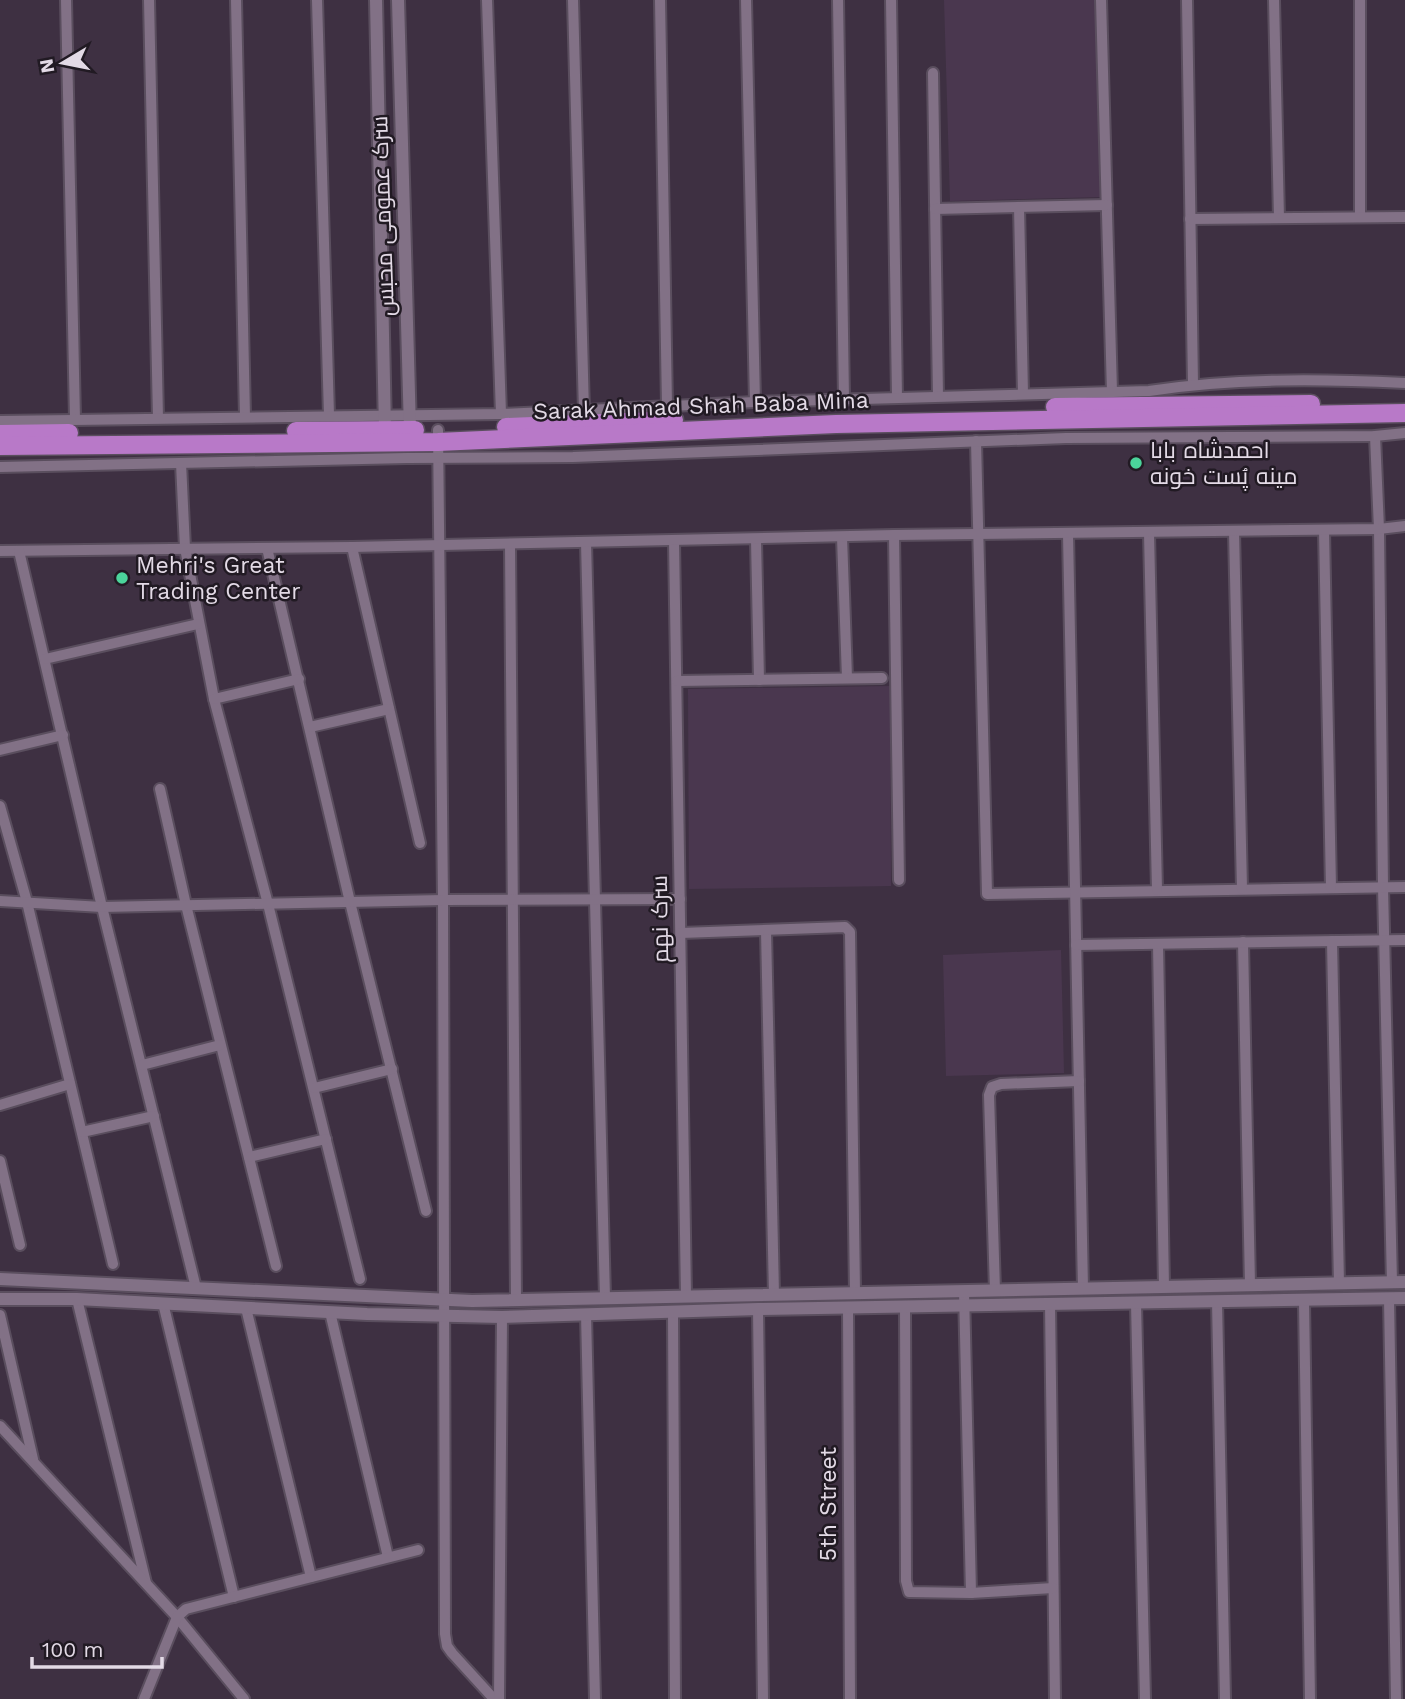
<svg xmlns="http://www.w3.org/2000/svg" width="1405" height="1699" font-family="'Work Sans',Cairo,sans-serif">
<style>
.built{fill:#4a374f}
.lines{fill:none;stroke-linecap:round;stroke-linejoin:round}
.minor-casing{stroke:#5a4e5e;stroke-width:14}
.tertiary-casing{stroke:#5a4e5e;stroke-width:16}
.trunk-casing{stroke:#5a4e5e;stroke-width:21}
.minor{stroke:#827186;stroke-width:10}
.tertiary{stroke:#827186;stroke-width:12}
.trunk{stroke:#b879c8;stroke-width:18}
.poi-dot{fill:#4bd49b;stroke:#211a23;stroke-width:2.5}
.labels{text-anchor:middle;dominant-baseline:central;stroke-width:5;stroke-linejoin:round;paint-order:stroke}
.street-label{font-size:23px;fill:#e3dae6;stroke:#211a23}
.poi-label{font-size:23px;fill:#e3dae6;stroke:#211a23;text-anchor:start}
</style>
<rect width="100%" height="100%" fill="#3e3042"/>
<g class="built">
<polygon points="944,0 1096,0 1102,197 950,201"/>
<polygon points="890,686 891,886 689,889 688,689"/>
<polygon points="1061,950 1064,1073 946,1076 943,955"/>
</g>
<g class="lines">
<g class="minor-casing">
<g id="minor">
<polyline points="66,0 75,419"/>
<polyline points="149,0 158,418"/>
<polyline points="236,0 245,417"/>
<polyline points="317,0 329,415"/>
<polyline points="487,0 501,414"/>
<polyline points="573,0 584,412"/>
<polyline points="660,0 667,406"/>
<polyline points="746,0 755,402"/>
<polyline points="838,0 844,399"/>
<polyline points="891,0 897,398"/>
<polyline points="1101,0 1112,392"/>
<polyline points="1187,0 1193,384"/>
<polyline points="1274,0 1279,218"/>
<polyline points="1360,0 1360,217"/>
<polyline points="933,73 938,396"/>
<polyline points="1019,207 1023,394"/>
<polyline points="935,209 1107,205"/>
<polyline points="1190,219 1405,217"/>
<path d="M 0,421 L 501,414 L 755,402 L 1149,391 C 1233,378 1320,379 1405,383"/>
<polyline points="438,430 443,900 445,1634 447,1646 452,1653 494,1699"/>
<polyline points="1375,436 1379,529 1383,887 1392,1283"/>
<polyline points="976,441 987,894 1405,887"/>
<polyline points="181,463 185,548 214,699 268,904 360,1279"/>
<polyline points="0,467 407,458 573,457 1066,438 1375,436 1405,433"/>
<polyline points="1324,530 1331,888"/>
<polyline points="1234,531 1242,889"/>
<polyline points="1149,533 1157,890"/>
<polyline points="1068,534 1083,1289"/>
<polyline points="894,535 899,880"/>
<polyline points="842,537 847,678"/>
<polyline points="756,540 759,680"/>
<polyline points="674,541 686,1297"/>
<polyline points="586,542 605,1298"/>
<polyline points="510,544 516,1301"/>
<polyline points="352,547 420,843"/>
<polyline points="267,548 350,902 426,1211"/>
<polyline points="0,551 352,547 894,535 1379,529 1405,526"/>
<polyline points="19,551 102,907 196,1288"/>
<polyline points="45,659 198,624"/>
<polyline points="677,681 882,678"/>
<polyline points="214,699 299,679"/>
<polyline points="310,727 389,709"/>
<polyline points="0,750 63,735"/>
<polyline points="160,789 186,905 276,1266"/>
<polyline points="0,806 27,902 113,1264"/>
<polyline points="0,901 102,907 443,900 680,899"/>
<polyline points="766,931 774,1295"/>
<polyline points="681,933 845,927 850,932 855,1293"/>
<polyline points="1332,941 1339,1284"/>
<polyline points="1243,942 1250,1285"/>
<polyline points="1158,944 1164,1287"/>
<polyline points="1076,945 1405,940"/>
<polyline points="142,1065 220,1045"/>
<polyline points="314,1088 392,1069"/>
<polyline points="0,1105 70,1084"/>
<polyline points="82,1132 154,1116"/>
<polyline points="249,1157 326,1139"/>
<polyline points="0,1161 20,1245"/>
<polyline points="964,1291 971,1593"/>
<polyline points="995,1291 989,1095 992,1087 1001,1084 1079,1081"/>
<polyline points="77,1299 146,1583"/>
<polyline points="1389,1299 1396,1699"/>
<polyline points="1217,1301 1225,1699"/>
<polyline points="1304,1301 1310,1699"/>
<polyline points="163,1303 234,1597"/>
<polyline points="1050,1303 1055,1699"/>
<polyline points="1136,1303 1145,1699"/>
<polyline points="905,1307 906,1581 909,1592 971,1593 1053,1588"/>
<polyline points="246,1308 311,1577"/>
<polyline points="848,1308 850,1699"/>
<polyline points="758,1309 763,1699"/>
<polyline points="330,1312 388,1557"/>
<polyline points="673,1313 675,1699"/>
<polyline points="586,1314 595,1699"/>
<polyline points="0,1315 33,1459"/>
<polyline points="0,1426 177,1617 244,1699"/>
<polyline points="144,1699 177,1617 186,1609 418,1550"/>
<polyline points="499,1699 502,1317"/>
</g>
</g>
<g class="tertiary-casing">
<g id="tertiary">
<polyline points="376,0 385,430"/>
<polyline points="398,0 410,430"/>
<polyline points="0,1279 472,1301 1405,1282"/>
<polyline points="0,1299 77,1299 367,1314 502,1317 758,1309 1405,1298"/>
</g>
</g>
<g class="trunk-casing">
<g id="trunk">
<polyline points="1055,407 1311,404"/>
<polyline points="506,427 674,420"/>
<polyline points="296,431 415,430"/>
<polyline points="0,434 69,433"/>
<polyline points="0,446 438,442 836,424 1405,413"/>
</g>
</g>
<use href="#minor" class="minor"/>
<use href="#tertiary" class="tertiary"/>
<use href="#trunk" class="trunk"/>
</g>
<g class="poi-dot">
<circle cx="1136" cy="463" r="7"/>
<circle cx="122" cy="578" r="7"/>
</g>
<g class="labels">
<g class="street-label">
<text transform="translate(383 216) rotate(-92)">سرک عمومی محبس</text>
<text transform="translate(701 406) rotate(-2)">Sarak Ahmad Shah Baba Mina</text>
<text transform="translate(660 919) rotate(-91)">سرک نهم</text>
<text transform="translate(828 1504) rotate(-90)">5th Street</text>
</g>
<g class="poi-label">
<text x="1150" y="450">احمدشاه بابا<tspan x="1150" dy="26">مینه پُست خونه</tspan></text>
<text x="136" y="565">Mehri's Great<tspan x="136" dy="26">Trading Center</tspan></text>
</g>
</g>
<g transform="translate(63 63) rotate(260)" stroke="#211a23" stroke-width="5" paint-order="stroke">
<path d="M0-5L12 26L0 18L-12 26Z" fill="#e3dae6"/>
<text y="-10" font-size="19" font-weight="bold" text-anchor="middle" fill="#e3dae6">N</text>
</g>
<path d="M32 1657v10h130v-10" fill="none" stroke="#e3dae6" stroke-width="3.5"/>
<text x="42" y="1657" font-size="21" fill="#e3dae6" stroke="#211a23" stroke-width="5" paint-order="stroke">100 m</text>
</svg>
